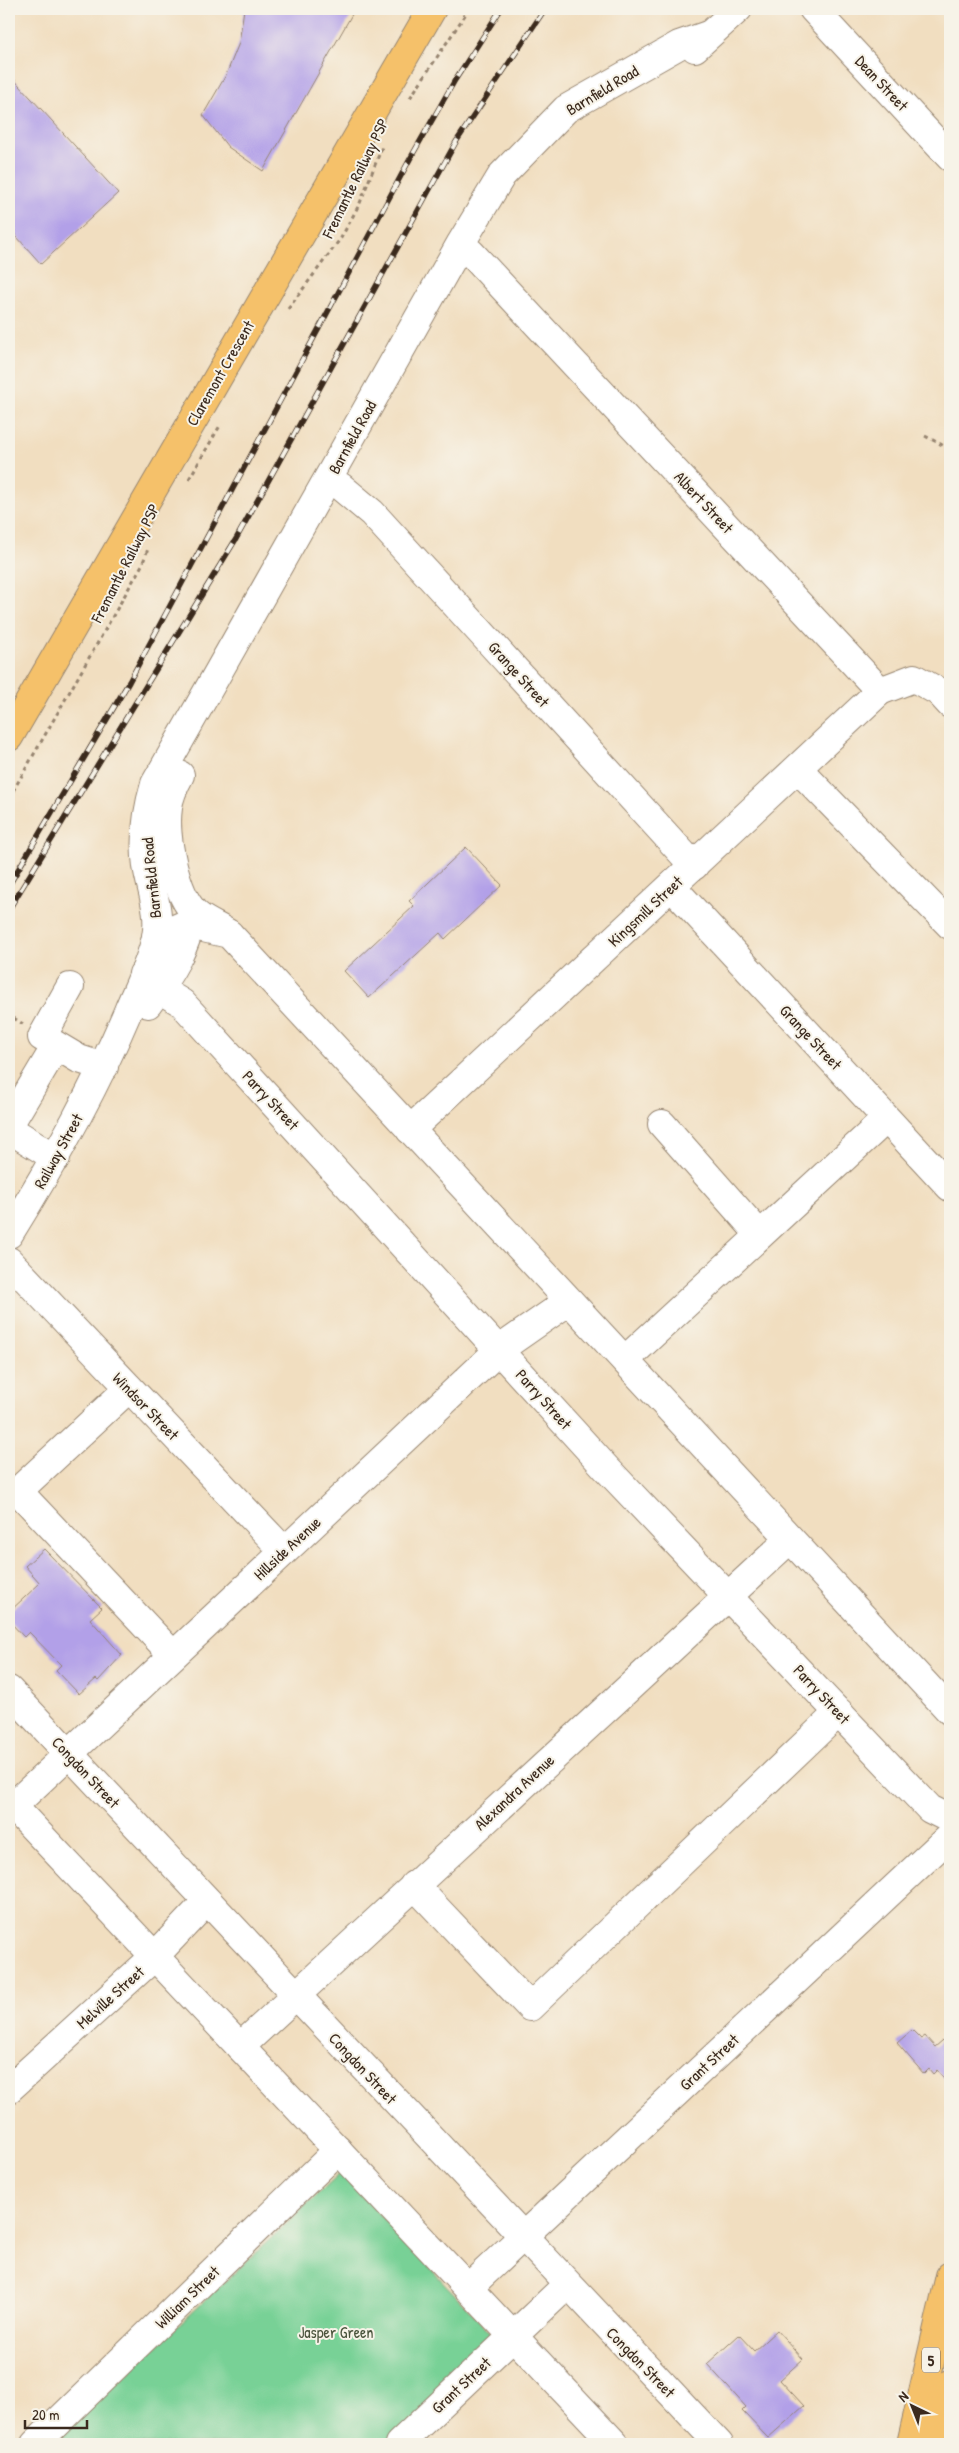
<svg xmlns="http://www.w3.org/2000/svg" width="959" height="2453" font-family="'Patrick Hand',sans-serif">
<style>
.green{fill:#78d196;stroke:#5a7e5a}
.building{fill:#b2a0e8}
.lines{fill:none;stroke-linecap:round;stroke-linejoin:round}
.minor-casing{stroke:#96846f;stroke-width:30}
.major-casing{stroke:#96846f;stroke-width:30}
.highway-casing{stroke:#96846f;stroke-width:30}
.path{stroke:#96846f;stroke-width:3;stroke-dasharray:4 4;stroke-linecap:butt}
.minor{stroke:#fff;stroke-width:28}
.major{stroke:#f5c16b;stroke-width:28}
.highway{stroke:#f5c16b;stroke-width:28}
.rail-casing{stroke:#3b2a1e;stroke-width:5.5}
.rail{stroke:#f7f3e8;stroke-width:4;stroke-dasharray:11;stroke-linecap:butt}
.labels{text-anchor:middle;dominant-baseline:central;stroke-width:4;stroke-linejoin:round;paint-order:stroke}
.shield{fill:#f7f3e8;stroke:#73665b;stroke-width:1}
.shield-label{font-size:15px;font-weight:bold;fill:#3b2a1e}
.street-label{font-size:16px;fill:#3b2a1e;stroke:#f7f3e8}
.park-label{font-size:16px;fill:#4a543c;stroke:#f7f3e8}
</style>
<rect width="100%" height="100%" fill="#f7f3e8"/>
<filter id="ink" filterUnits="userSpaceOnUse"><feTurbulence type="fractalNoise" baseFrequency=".02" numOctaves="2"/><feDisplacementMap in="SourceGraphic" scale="10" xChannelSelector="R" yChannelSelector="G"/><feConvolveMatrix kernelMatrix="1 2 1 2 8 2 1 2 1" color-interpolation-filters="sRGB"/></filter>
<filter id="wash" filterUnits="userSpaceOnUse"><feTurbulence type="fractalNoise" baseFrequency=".0096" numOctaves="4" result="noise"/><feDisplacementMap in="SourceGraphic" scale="20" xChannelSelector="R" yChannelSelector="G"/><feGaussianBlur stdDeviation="1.12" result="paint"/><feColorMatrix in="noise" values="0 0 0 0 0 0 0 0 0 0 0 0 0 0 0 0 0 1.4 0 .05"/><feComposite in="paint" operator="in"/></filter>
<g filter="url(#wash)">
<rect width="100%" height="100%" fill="#f1dec0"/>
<polygon class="green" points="340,2173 499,2341 389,2444 53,2444"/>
<g id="blocks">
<g class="building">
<polygon points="244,9 355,9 263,171 228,147 203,115 226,75 239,43"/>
<polygon points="9,74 118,193 41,264 9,228"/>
<polygon points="466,847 502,885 445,939 440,933 369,998 344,971 414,906 409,901"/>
<polygon points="44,1549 102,1608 90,1619 122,1655 98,1681 96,1679 79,1694 56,1670 61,1665 29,1632 24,1637 9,1621 9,1612 40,1583 25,1566"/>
<polygon points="912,2030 921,2039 925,2036 935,2047 950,2034 950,2085 937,2070 933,2074 929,2069 924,2074 897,2043"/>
<polygon points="777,2330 803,2359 780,2380 804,2406 768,2438 742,2411 746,2407 707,2364 739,2335 754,2351"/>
</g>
</g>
</g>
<g filter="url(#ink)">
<use href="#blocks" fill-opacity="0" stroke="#96846f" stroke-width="1"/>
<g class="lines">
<g class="minor-casing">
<g id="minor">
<polyline points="813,9 950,157"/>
<polyline points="695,48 738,9"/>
<polyline points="471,253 880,691 914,678 939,692 950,704"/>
<polyline points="341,487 372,513 694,866"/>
<polyline points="798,769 950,925"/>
<path d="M 180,775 C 174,786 169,796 168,808 C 164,835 175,894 196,914 C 205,922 219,927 229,934"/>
<polyline points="672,887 950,1187"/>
<polyline points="156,937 186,924 229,934 950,1711"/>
<polyline points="143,974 159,989 182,1003 606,1468 930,1809 950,1819"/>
<polyline points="70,987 42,1037 79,1059 104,1067"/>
<path d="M 148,1004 C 167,978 190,944 192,911"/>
<polyline points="662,1124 760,1235"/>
<polyline points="9,1125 56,1046"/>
<polyline points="9,1129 56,1158"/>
<polyline points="410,1130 880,691"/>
<path d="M 9,1234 C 54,1162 95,1089 128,1011 C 138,987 151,962 156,937 C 161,912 151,890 147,866 C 143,838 147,811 155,784 L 461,243 L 502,175 L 566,109 L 679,45 L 708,35"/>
<polyline points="9,1261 284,1551"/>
<polyline points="625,1360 886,1119"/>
<polyline points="129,1388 18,1491 173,1655"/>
<polyline points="9,1690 719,2444"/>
<polyline points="9,1802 615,2444"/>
<polyline points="13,1806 500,1349 569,1301"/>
<polyline points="414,1885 530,2007 839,1712"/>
<polyline points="240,2047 790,1539"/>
<polyline points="9,2089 155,1956 207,1901"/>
<polyline points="468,2288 950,1836"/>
<polyline points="35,2444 338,2150"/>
<polyline points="399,2444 567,2285"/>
</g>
</g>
<g class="major-casing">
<polyline id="major" points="9,737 432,9"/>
</g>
<g class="highway-casing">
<g id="highway">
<polyline points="911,2444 950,2276"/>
<polyline points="936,2444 950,2384"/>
</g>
</g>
<g class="path">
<polyline points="410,98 469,9"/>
<polyline points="288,309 341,238 360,203 382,147"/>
<polyline points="925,436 950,449"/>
<polyline points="189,479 221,424"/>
<polyline points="9,798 142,565 148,549"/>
<polyline points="9,995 12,1017 23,1024"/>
</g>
<use href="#minor" class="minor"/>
<use href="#major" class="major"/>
<use href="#highway" class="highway"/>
<g class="rail-casing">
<g id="rail">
<polyline points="9,885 129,682 410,159 455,80 501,9"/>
<polyline points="9,909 236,539 456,142 545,9"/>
</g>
</g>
<use href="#rail" class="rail"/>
</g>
</g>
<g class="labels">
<rect class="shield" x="922" y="2347.5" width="18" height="25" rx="4"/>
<g class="shield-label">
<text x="931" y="2360">5</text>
</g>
<g class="street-label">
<text transform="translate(882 83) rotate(47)">Dean Street</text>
<text transform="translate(602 90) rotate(-31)">Barnfield Road</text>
<text transform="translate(355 178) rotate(-64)">Fremantle Railway PSP</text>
<text transform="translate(220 373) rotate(-60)">Claremont Crescent</text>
<text transform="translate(352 437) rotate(-61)">Barnfield Road</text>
<text transform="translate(704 502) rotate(47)">Albert Street</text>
<text transform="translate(125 563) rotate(-63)">Fremantle Railway PSP</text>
<text transform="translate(519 674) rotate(48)">Grange Street</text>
<text transform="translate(151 878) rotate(-96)">Barnfield Road</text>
<text transform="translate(645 911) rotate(-43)">Kingsmill Street</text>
<text transform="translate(811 1037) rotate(47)">Grange Street</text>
<text transform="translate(271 1100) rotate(47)">Parry Street</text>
<text transform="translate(58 1151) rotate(-61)">Railway Street</text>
<text transform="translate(544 1399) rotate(48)">Parry Street</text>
<text transform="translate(146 1406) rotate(46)">Windsor Street</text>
<text transform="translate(287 1548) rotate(-43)">Hillside Avenue</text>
<text transform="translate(822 1694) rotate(47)">Parry Street</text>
<text transform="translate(86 1772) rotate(47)">Congdon Street</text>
<text transform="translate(514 1792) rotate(-43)">Alexandra Avenue</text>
<text transform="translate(110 1997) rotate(-42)">Melville Street</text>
<text transform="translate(709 2062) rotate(-43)">Grant Street</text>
<text transform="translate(363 2068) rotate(47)">Congdon Street</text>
<text transform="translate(187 2297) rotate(-44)">William Street</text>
<text transform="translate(641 2362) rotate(46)">Congdon Street</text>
<text transform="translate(461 2385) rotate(-43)">Grant Street</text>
</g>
<g class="park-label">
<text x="336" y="2332">Jasper Green</text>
</g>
</g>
<rect width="959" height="2453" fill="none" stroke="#f7f3e8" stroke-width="30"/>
<g transform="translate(912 2406) rotate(317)" stroke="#f7f3e8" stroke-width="4" paint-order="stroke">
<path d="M0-4L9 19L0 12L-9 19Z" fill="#3b2a1e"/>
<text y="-8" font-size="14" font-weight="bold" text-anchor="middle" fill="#3b2a1e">N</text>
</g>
<path d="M25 2420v8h62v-8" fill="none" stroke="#3b2a1e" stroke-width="2.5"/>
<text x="32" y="2420" font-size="15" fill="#3b2a1e" stroke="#f7f3e8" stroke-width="4" paint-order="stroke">20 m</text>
</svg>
